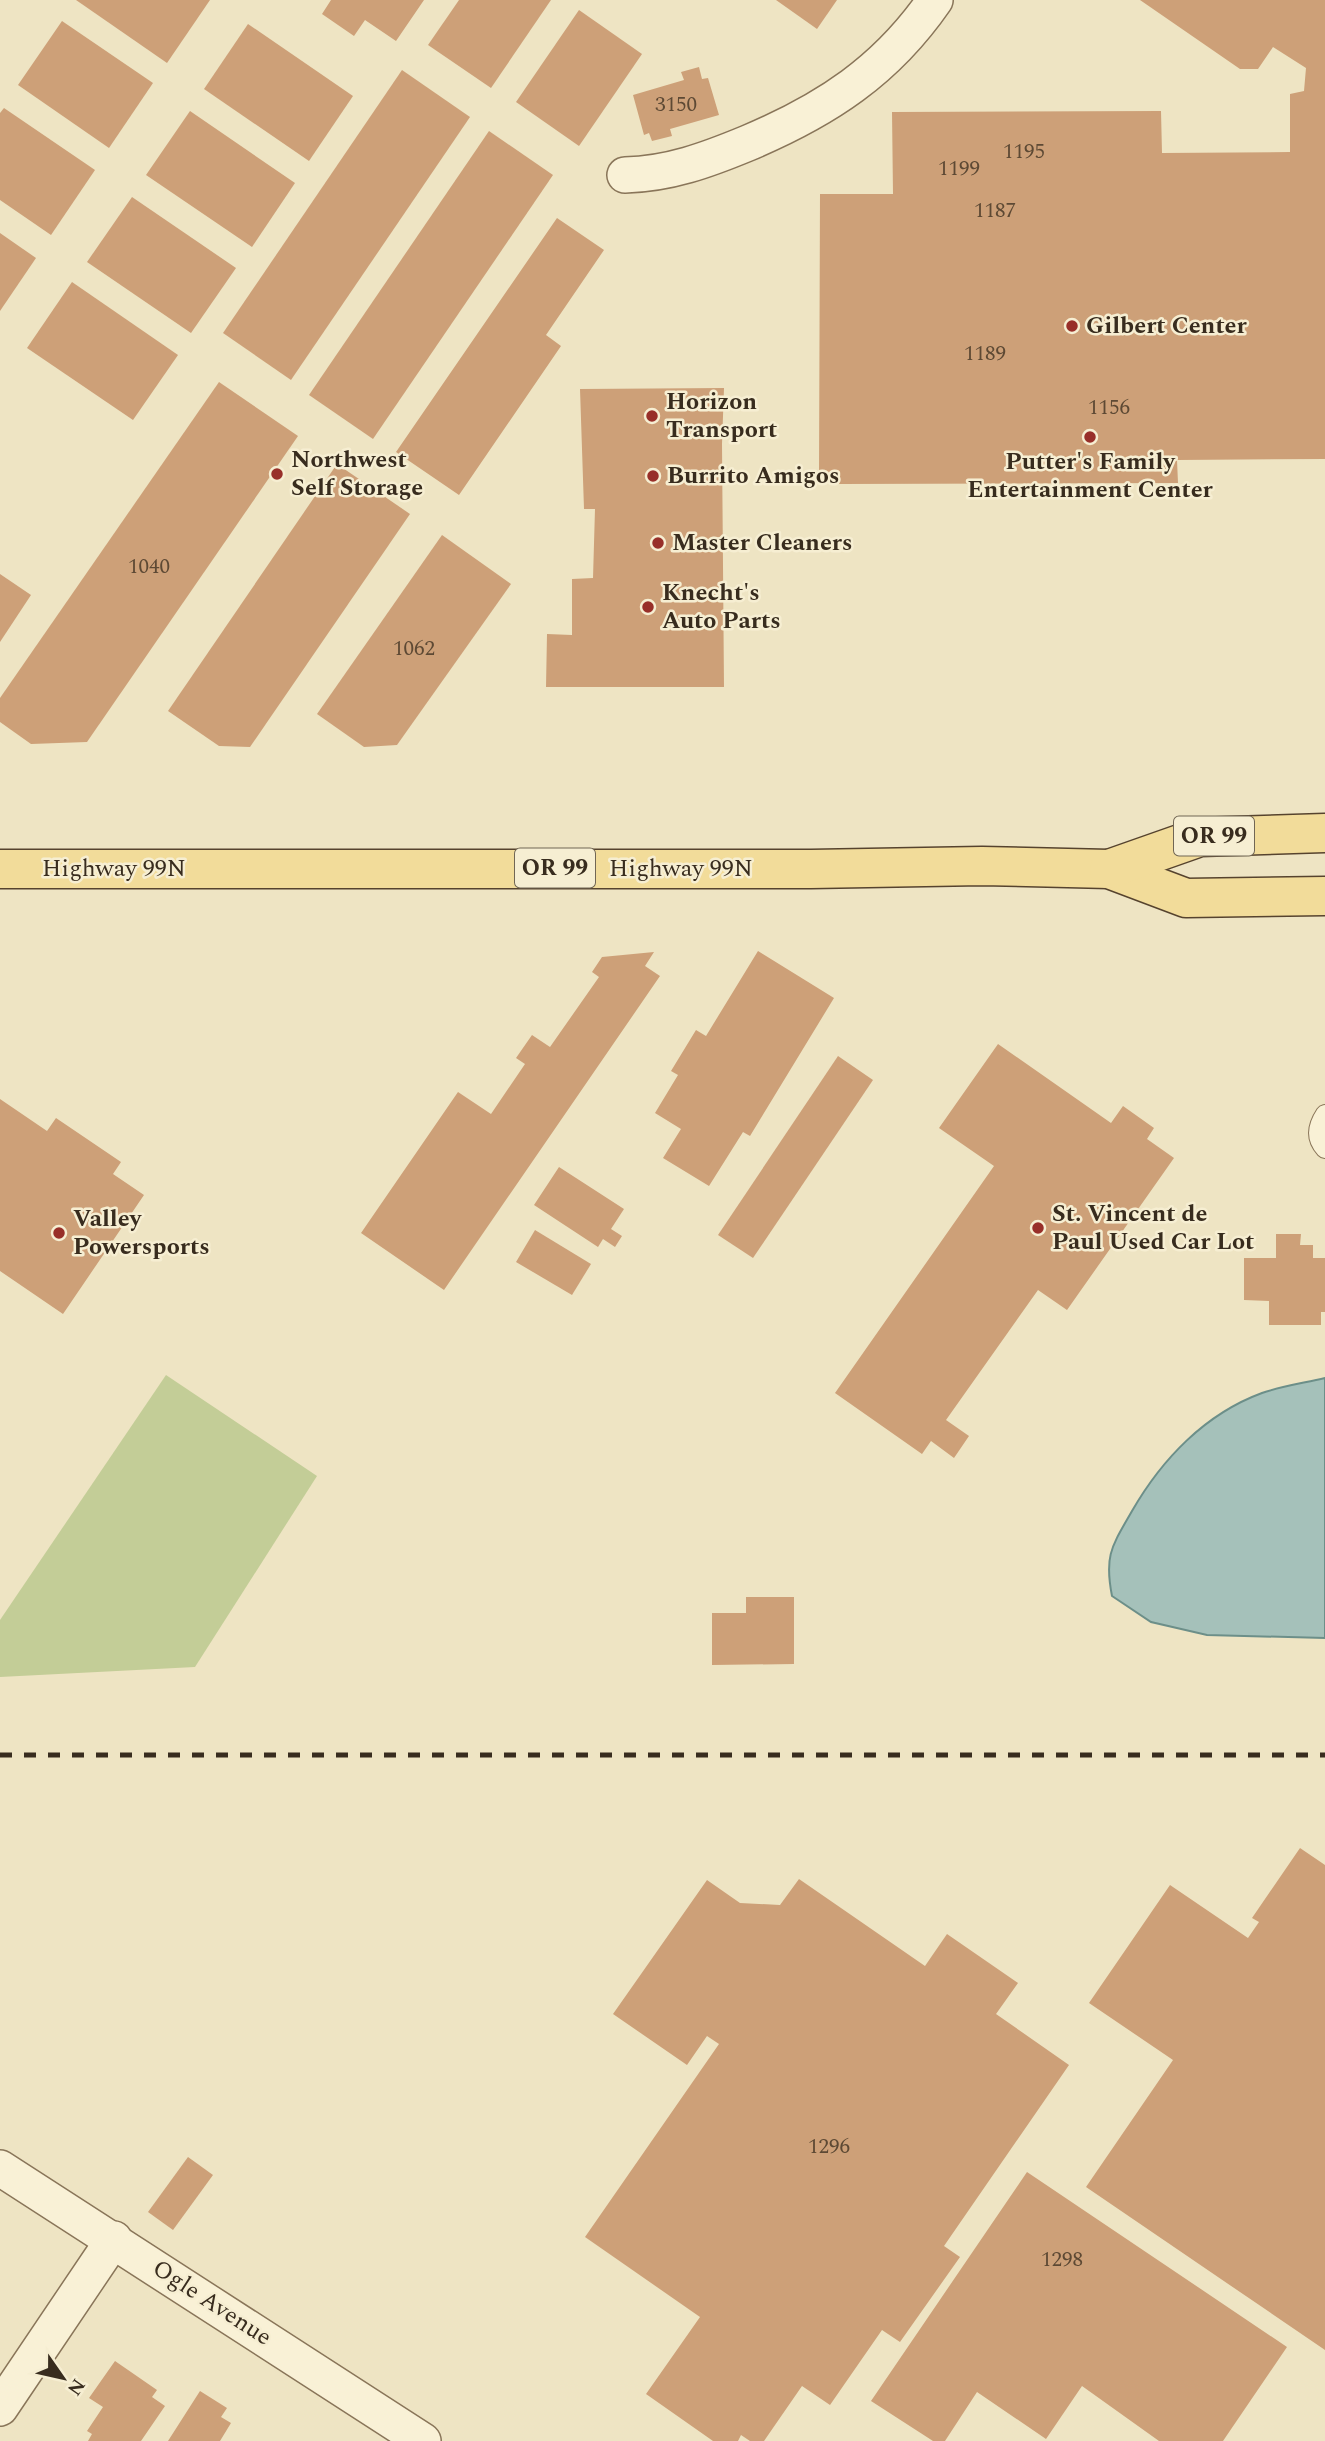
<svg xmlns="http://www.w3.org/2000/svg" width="1325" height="2441" font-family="Spectral,serif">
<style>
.green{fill:#c3cd97}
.water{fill:#a5c1ba;stroke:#6c8f89;stroke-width:2}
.building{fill:#cda078}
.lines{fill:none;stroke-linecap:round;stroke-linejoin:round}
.service-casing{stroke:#897559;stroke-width:20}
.minor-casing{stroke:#897559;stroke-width:38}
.primary-casing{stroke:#56432e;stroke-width:41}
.service{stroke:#f9f1d6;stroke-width:18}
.minor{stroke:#f9f1d6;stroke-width:35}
.primary{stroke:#f2dc9a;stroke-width:38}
.rail{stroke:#382c1e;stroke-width:5;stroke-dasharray:12 12;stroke-linecap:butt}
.poi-dot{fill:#982f29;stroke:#f6eed2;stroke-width:2.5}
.labels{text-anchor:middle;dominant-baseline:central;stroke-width:5;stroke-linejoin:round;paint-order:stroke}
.number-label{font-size:21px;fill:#5d4934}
.shield{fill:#f6eed2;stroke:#716654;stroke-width:2}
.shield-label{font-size:23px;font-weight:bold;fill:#382c1e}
.poi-label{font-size:24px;font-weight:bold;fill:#382c1e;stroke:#f6eed2;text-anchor:start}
.street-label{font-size:24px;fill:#382c1e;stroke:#f6eed2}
</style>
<rect width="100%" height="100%" fill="#eee4c3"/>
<polygon class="green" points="166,1375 317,1476 195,1667 0,1677 0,1620"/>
<path class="water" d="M 1325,1378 L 1325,1638 L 1207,1635 L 1151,1622 L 1112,1596 C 1104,1555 1112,1546 1132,1511 C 1162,1459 1205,1414 1262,1393 C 1282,1386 1304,1383 1325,1378 Z"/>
<g class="building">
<polygon points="76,0 210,0 167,63"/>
<polygon points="331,0 424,0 396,41 365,20 354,36 322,14"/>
<polygon points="459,0 551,0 491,88 428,45"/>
<polygon points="776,0 837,0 817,29"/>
<polygon points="1140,0 1325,0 1325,459 1177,460 1178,483 839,484 839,474 819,473 820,194 893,194 892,112 1161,111 1162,153 1290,152 1290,94 1304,91 1306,68 1273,47 1258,69 1240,69"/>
<polygon points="579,10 642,54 579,146 516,102"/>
<polygon points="62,21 153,83 109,148 18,85"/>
<polygon points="248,24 353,96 309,161 204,89"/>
<polygon points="699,67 702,79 708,78 719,115 670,129 672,136 652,141 649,133 644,135 633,95 684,80 681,72"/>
<polygon points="402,70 470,117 291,380 223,333"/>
<polygon points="4,108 95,170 51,235 0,200 0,113"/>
<polygon points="190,111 295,183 252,247 146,175"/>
<polygon points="489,131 553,175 373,439 309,395"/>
<polygon points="132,197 236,268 191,333 87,262"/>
<polygon points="557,218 604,250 546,335 561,346 459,495 396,452"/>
<polygon points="0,233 36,258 0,311"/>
<polygon points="72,282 178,355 133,420 27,348"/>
<polygon points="219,382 298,436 87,742 31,744 0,722 0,698"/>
<polygon points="724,388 722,444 724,687 546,687 547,634 572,635 572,579 593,578 595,509 584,509 580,389"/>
<polygon points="337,464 410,514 250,747 219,746 168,711"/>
<polygon points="442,535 511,584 397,745 364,747 317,714"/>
<polygon points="0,574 31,595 0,642"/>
<polygon points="758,951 834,998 750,1136 743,1132 709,1186 663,1158 681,1129 655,1113 678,1075 671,1071 696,1030 706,1036"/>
<polygon points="654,952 645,966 660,976 444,1290 361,1233 458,1092 491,1114 525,1064 516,1058 532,1035 550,1047 599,977 592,972 602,957"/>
<polygon points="998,1044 1111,1123 1123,1106 1154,1128 1147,1139 1174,1158 1067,1310 1038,1290 946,1420 969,1436 954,1458 931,1441 922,1454 835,1393 994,1166 939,1128"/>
<polygon points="838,1056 873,1080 753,1258 718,1235"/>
<polygon points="0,1099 47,1131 56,1118 121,1162 113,1174 144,1195 63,1314 0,1271"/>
<polygon points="559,1167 624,1209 611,1229 622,1236 615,1247 603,1239 598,1247 534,1205"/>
<polygon points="535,1230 591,1264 572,1295 516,1262"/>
<polygon points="1276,1234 1301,1234 1300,1245 1313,1245 1313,1258 1325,1258 1325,1312 1321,1312 1321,1325 1269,1325 1269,1301 1244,1300 1244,1258 1276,1258"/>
<polygon points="746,1597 794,1597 794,1664 712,1665 712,1613 746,1613"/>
<polygon points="1300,1848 1325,1865 1325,2350 1086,2187 1173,2060 1089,2003 1170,1885 1248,1938 1259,1922 1252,1918"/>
<polygon points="799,1879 925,1966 947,1934 1018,1983 996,2014 1069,2065 944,2246 960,2257 900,2342 882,2330 830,2405 802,2386 764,2441 750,2441 741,2435 738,2441 713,2441 646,2394 700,2317 585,2237 719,2044 707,2036 687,2065 613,2014 707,1880 740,1903 780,1905"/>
<polygon points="188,2157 213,2175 173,2230 148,2212"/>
<polygon points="1027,2172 1287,2347 1223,2441 1159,2441 1082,2386 1046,2439 977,2392 945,2441 933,2441 871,2401"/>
<polygon points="115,2361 157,2390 152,2397 165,2406 141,2441 88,2441 92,2434 87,2431 103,2407 89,2398"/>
<polygon points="200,2391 227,2408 221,2417 231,2423 220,2441 168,2441"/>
</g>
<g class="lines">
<g class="service-casing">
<path id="service" d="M 1325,1114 C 1317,1126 1315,1138 1325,1149"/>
</g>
<g class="minor-casing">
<g id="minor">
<path d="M 625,175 C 669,174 707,160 748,143 C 826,110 886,71 935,0"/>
<polyline points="0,2168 423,2441"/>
<polyline points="0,2408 114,2239"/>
</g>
</g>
<g class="primary-casing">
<g id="primary">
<polyline points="0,869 811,869 982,866 1109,869 1186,898 1325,896"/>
<polyline points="1109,869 1200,837 1325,833"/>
</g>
</g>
<use href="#service" class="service"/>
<use href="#minor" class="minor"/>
<use href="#primary" class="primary"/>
<polyline class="rail" points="0,1755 1325,1755"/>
</g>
<g class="poi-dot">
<circle cx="1072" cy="326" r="7"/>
<circle cx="652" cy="416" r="7"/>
<circle cx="1090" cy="437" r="7"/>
<circle cx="277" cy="474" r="7"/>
<circle cx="653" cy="476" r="7"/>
<circle cx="658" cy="543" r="7"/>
<circle cx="648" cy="607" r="7"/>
<circle cx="1038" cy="1228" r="7"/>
<circle cx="59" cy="1233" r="7"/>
</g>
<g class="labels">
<g class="number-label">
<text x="676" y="105">3150</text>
<text x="1024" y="152">1195</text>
<text x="959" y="169">1199</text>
<text x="995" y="211">1187</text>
<text x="985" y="354">1189</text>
<text x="1109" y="408">1156</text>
<text x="149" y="567">1040</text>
<text x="414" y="649">1062</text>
<text x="829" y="2147">1296</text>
<text x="1062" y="2260">1298</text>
</g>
<g class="shield">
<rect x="1174" y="816.5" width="80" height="39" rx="5"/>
<rect x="515" y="848.5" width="80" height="39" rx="5"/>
</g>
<g class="shield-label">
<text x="1214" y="836">OR 99</text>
<text x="555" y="868">OR 99</text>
</g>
<g class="poi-label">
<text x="1086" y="326">Gilbert Center</text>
<text x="666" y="402">Horizon<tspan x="666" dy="28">Transport</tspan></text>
<text x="291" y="460">Northwest<tspan x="291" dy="28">Self Storage</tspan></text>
<text x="1090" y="462" text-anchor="middle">Putter's Family<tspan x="1090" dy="28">Entertainment Center</tspan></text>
<text x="667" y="476">Burrito Amigos</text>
<text x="672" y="543">Master Cleaners</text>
<text x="662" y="593">Knecht's<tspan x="662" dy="28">Auto Parts</tspan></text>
<text x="1052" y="1214">St. Vincent de<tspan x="1052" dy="28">Paul Used Car Lot</tspan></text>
<text x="73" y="1219">Valley<tspan x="73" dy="28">Powersports</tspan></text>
</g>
<g class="street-label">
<text x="114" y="869">Highway 99N</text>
<text x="681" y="869">Highway 99N</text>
<text transform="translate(212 2303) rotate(33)">Ogle Avenue</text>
</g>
</g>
<g transform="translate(63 2378) rotate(124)" stroke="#f6eed2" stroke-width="5" paint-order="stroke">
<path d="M0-5L12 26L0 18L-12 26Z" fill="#382c1e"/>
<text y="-10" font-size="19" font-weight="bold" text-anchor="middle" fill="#382c1e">N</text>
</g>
</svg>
